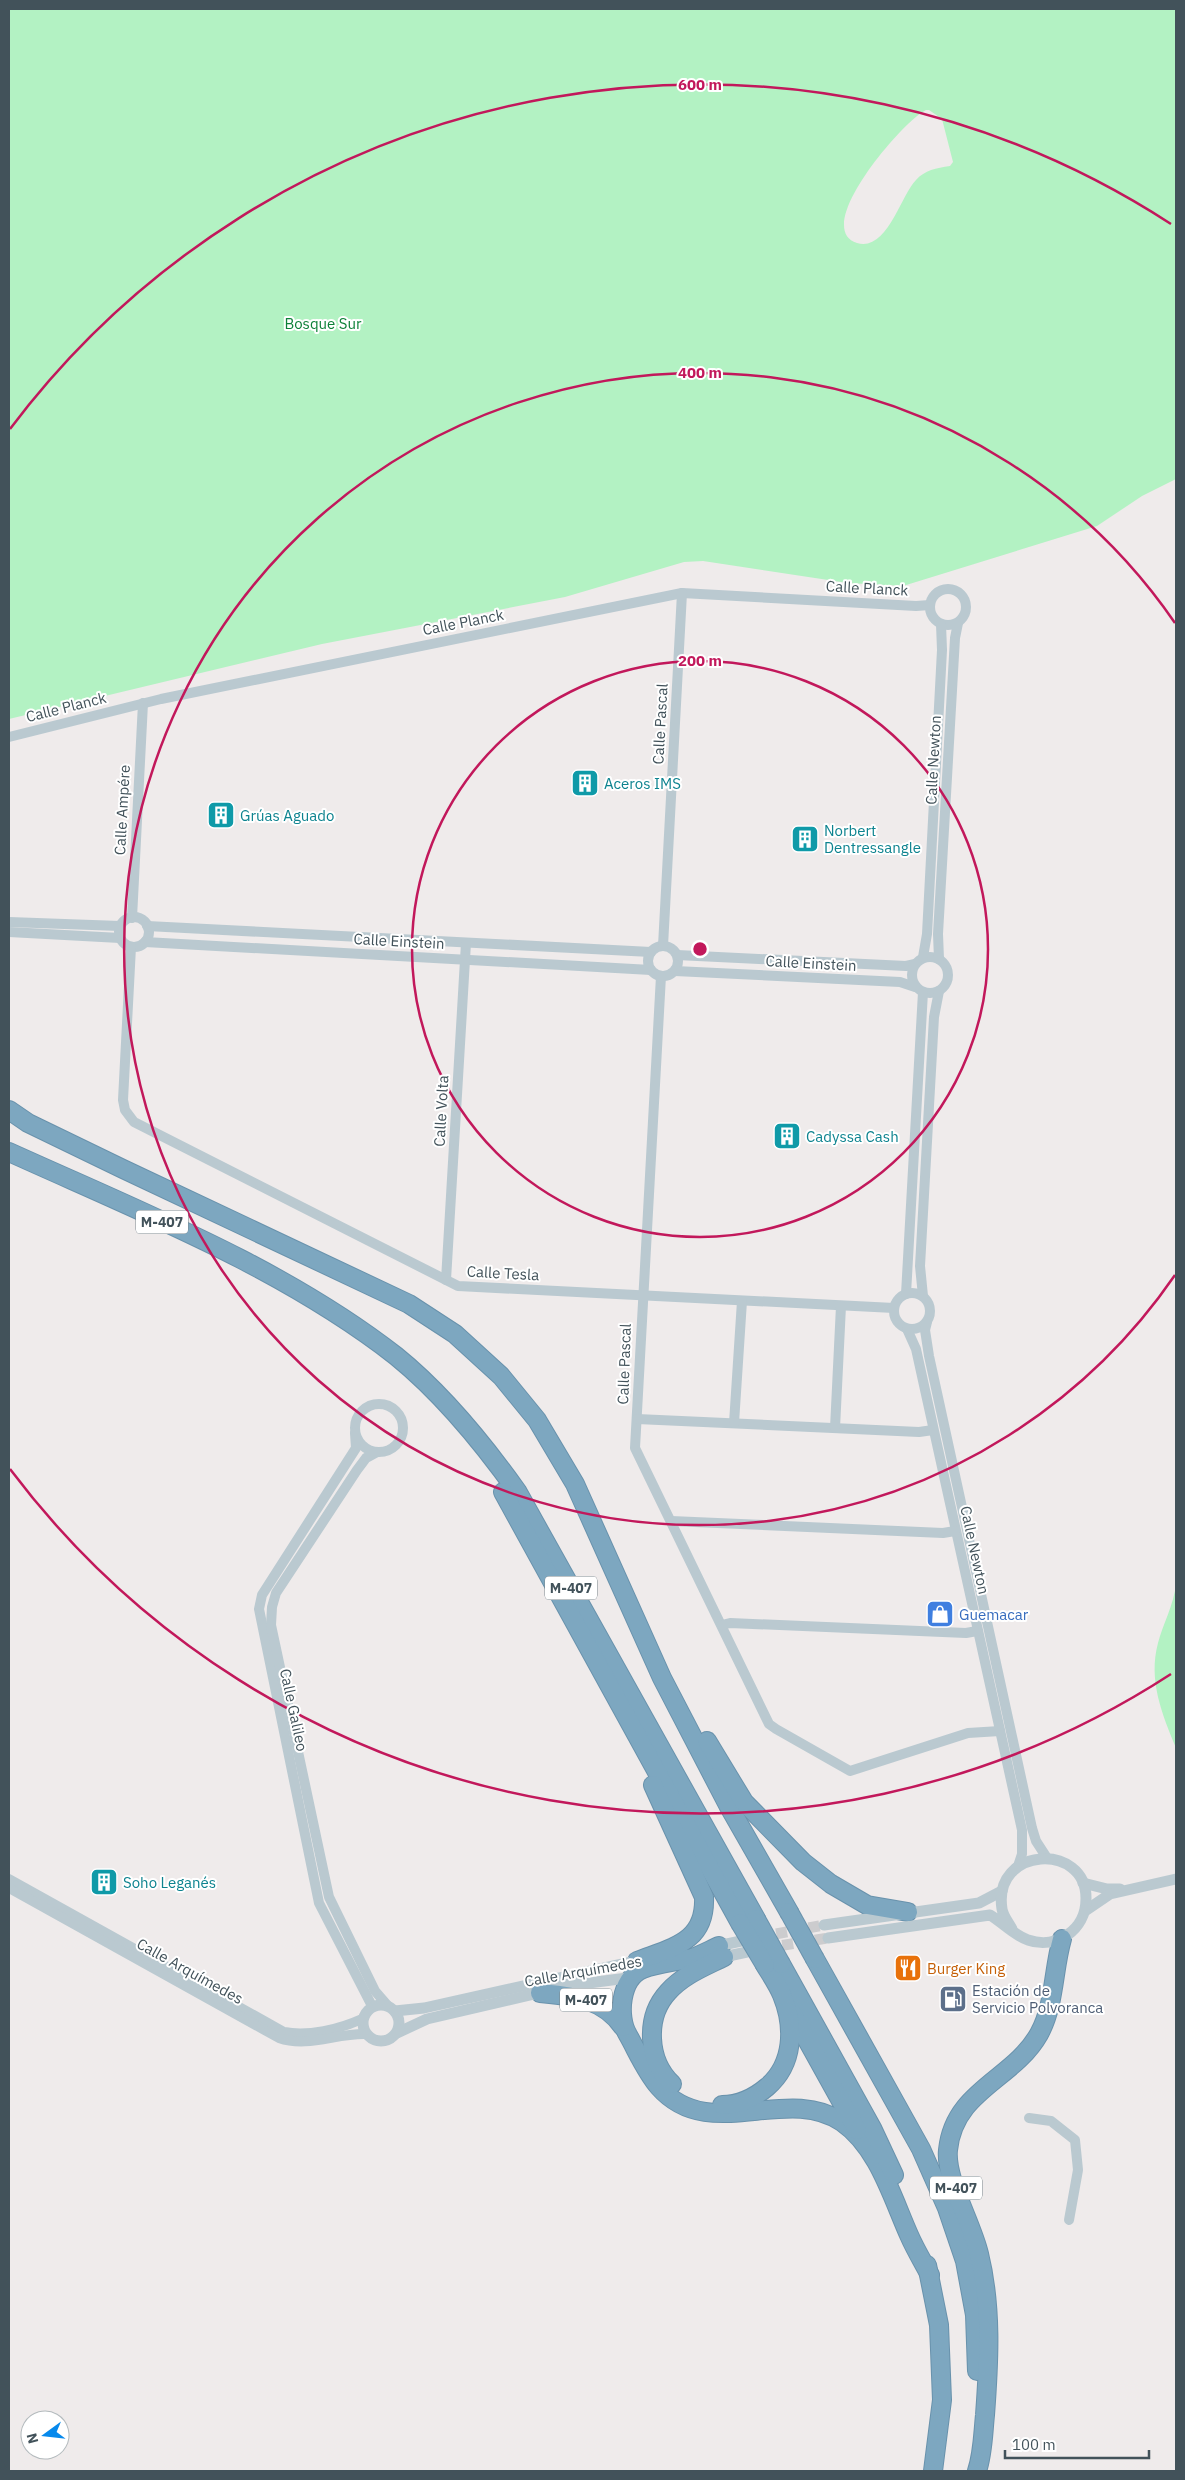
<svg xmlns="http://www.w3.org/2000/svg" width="1185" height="2480" font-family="'IBM Plex Sans',sans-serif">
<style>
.green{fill:#b3f2c3;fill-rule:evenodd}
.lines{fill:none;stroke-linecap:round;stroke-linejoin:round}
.tertiary-tunnel{stroke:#ccccce;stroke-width:11;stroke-dasharray:11 5.5;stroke-linecap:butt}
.motorway-casing{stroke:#6992ac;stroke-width:20}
.minor{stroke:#bac9d0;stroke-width:10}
.tertiary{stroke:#bac9d0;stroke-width:11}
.motorway{stroke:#7da7c0;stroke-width:18}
.motorway-bridge-casing{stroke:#6992ac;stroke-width:20;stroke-linecap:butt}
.motorway-bridge{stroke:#7da7c0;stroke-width:18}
.ring{fill:none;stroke:#c2185b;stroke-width:2.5}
.labels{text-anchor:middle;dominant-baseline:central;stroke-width:4;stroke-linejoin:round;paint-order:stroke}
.shield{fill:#fff;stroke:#7b868c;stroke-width:1}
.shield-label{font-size:14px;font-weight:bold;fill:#42525a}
.park-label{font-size:15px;fill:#0d8138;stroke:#fff}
.street-label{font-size:15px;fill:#42525a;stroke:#fff}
.culture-label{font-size:15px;fill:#0d838f;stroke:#fff;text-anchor:start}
.shop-label{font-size:15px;fill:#366cbe;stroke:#fff;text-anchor:start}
.food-label{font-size:15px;fill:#c56008;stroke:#fff;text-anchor:start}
.service-label{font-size:15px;fill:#4e5e75;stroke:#fff;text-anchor:start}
.centre{fill:#c2185b;stroke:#fff;stroke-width:2.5}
.ring-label{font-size:15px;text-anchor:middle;font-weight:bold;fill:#c2185b;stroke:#fff;stroke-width:4;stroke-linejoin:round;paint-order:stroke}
</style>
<rect width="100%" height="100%" fill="#efebeb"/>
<g class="green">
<path d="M 9,9 L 1176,9 L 1176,479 L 1142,496 L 1097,526 L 903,586 L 848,583 L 703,561 L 684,562 L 565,597 L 322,644 L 9,719 ZM 926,110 L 929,110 L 942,119 L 953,162 L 950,166 C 936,168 925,170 916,180 C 901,195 887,252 857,243 C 810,228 904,120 926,110 Z"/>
<path d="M 1176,1584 L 1176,1748 C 1162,1714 1148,1680 1158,1643 C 1163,1624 1174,1604 1176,1584 Z"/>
</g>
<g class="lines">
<g class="tertiary-tunnel">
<polyline points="760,1937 824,1925"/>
<polyline points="766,1948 828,1938"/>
</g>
<g class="motorway-casing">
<g id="motorway">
<polyline points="9,1110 28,1123 123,1169 409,1304 455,1334 501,1376 537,1420 575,1484 662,1678 728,1805 789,1912"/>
<path d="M 9,1152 C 139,1211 282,1267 396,1356 C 443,1394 482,1442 517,1491 L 756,1919"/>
<polyline points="503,1492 740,1923"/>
<polyline points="707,1741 744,1802 803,1862 831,1884 867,1905 908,1912"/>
<path d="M 719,1946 C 710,1950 701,1955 692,1958 C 676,1962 658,1963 643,1969 C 620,1978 617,2017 628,2035 C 638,2053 646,2072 659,2087 C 709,2144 786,2084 842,2122 C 878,2147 892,2197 909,2235 C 915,2249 923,2262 930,2275"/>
<polyline points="815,1959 921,2149 947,2208 965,2261 975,2315 977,2371"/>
<path d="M 637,1961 C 673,1947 706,1942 704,1897 L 653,1785"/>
<polyline points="781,1964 872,2128 894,2175"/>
<path d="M 540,1993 C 573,1996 603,1998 623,2027"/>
<polyline points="791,2011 857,2130"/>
<path d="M 672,2084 C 647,2060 645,2017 668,1992 C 683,1975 704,1967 724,1957"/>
<path d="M 722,2105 C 738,2105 754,2098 767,2087 C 794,2064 795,2027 782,1995 C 778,1985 771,1975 765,1965"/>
<polyline points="927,2265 939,2325 942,2400 933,2471"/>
<path d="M 977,2471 C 983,2453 983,2434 985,2415 C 989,2361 992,2307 979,2254 C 972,2223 945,2179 948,2150 C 954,2090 1013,2080 1039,2034 C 1055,2005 1053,1970 1062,1939"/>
</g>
</g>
<g class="minor">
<circle cx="948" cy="607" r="18"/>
<polyline points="9,737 161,699 682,593 916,606 930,605"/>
<circle cx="134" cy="932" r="15"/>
<polyline points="132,918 143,703"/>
<polyline points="9,922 120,926"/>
<polyline points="147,926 651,952"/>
<polyline points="9,932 120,938"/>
<polyline points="145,942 651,970"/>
<circle cx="663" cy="961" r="15"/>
<polyline points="663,946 682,593"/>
<polyline points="131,947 123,1100 125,1110 134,1122 458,1286 894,1308"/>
<polyline points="677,955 906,966 915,964"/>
<circle cx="930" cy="975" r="18"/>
<polyline points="923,957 927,934 942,650 941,624"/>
<polyline points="939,959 938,934 955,638 958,623"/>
<polyline points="675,971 900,982 915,987"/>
<polyline points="661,976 635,1448 769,1724 776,1729 850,1771 968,1733 1000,1731"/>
<polyline points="446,1280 466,943"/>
<circle cx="912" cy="1311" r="18"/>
<polyline points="906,1294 923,992"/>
<polyline points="923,1296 920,1266 934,1017 939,991"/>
<polyline points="927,1322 925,1330 929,1356 1032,1828 1036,1841 1047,1858"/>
<polyline points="907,1329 916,1349 1022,1830 1022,1854 1018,1866"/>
<circle cx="379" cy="1428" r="24"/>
<polyline points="637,1419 919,1432 933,1430"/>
<polyline points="734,1423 742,1301"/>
<polyline points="835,1428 841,1306"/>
<polyline points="355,1433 356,1448 262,1595 259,1609 319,1903 372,2006"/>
<polyline points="377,1452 366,1458 357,1470 276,1593 272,1607 271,1625 329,1897 375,1991 388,2006"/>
<polyline points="671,1521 943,1533 955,1531"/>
<polyline points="722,1625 730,1623 966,1633 977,1631"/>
<path d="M 9,1879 L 284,2032 C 308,2037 340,2029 362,2019"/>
<path d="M 9,1888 L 279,2038 C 308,2048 336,2033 366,2034"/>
<polyline points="1029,2118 1051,2121 1075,2140 1078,2170 1069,2220"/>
</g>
<g class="tertiary">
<polyline points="1083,1883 1107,1889 1120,1889"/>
<polyline points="1085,1911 1110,1894 1176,1879"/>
<polyline points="824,1925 979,1903 1002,1891"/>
<path d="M 828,1938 L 990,1915 C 1002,1922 1015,1936 1028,1940 C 1056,1950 1086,1930 1086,1899 C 1087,1842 992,1846 1002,1909 C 1003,1916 1009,1923 1012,1929"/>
<polyline points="713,1947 741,1941"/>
<polyline points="719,1958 747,1952"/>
<circle cx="381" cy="2023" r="18"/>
<polyline points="395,2011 424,2008 644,1959"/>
<polyline points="397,2033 427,2019 573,1985 635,1977"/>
</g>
<use href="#motorway" class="motorway"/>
<g class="motorway-bridge-casing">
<g id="motorway-bridge">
<polyline points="789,1912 815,1959"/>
<polyline points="756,1919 781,1964"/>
<polyline points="740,1923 765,1965"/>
</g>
</g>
<use href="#motorway-bridge" class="motorway-bridge"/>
</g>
<g class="ring">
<circle cx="700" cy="949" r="288"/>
<path d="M1175 1275A576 576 0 1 1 1175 623"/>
<path d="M1171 1674A864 864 0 0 1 10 1469M10 429A864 864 0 0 1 1171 224"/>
</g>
<defs>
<g id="building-square" transform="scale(1.4375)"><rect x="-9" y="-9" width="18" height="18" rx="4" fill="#0f9aa8" stroke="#fff"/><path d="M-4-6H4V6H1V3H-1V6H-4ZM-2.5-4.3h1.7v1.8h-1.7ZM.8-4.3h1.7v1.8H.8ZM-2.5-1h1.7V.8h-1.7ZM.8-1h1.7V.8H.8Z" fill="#fff"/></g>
<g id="shop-square" transform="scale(1.4375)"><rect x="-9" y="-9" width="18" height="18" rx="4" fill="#3f7fe0" stroke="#fff"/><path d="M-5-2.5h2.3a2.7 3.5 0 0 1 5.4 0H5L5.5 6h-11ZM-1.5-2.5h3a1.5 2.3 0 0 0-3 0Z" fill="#fff"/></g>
<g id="restaurant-square" transform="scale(1.4375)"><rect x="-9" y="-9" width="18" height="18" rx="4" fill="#e8710a" stroke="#fff"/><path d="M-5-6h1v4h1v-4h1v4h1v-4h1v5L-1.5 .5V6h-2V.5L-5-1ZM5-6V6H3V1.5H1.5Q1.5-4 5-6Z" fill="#fff"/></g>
<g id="fuel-square" transform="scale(1.4375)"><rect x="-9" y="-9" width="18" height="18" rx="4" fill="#5c6f8a" stroke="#fff"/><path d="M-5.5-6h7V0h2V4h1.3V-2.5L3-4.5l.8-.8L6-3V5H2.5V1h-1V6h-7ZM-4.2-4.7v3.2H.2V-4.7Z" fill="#fff"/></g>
</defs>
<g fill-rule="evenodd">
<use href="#building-square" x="585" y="783"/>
<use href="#building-square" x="221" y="815"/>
<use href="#building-square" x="805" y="839"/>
<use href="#building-square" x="787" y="1136"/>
<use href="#shop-square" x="940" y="1614"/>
<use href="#building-square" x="104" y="1882"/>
<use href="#restaurant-square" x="908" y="1968"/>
<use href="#fuel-square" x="953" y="1999"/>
</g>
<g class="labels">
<g class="shield">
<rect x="136" y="1210.5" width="52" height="23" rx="4"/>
<rect x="545" y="1576.5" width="52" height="23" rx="4"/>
<rect x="560" y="1988.5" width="52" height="23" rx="4"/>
<rect x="930" y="2176.5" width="52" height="23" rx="4"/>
</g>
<g class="shield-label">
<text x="162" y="1222">M-407</text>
<text x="571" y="1588">M-407</text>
<text x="586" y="2000">M-407</text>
<text x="956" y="2188">M-407</text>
</g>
<g class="park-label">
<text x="323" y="323">Bosque Sur</text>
</g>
<g class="street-label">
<text transform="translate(867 588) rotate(3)">Calle Planck</text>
<text transform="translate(463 622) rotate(-11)">Calle Planck</text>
<text transform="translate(66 707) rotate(-14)">Calle Planck</text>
<text transform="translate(660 724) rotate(-87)">Calle Pascal</text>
<text transform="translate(933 760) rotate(-87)">Calle Newton</text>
<text transform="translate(122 810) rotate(-87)">Calle Ampére</text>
<text transform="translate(399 941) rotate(3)">Calle Einstein</text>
<text transform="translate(811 963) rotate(3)">Calle Einstein</text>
<text transform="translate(441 1111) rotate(-87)">Calle Volta</text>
<text transform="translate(503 1273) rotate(3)">Calle Tesla</text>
<text transform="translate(624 1364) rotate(-88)">Calle Pascal</text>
<text transform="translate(975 1550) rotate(78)">Calle Newton</text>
<text transform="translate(294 1710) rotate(78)">Calle Galileo</text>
<text transform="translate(190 1971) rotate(29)">Calle Arquímedes</text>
<text transform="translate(583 1971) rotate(-10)">Calle Arquímedes</text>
</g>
<g class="culture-label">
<text x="604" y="783">Aceros IMS</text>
<text x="240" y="815">Grúas Aguado</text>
<text x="824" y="830">Norbert<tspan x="824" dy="17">Dentressangle</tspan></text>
<text x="806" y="1136">Cadyssa Cash</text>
<text x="123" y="1882">Soho Leganés</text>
</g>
<g class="shop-label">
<text x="959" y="1614">Guemacar</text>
</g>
<g class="food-label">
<text x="927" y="1968">Burger King</text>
</g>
<g class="service-label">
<text x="972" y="1990">Estación de<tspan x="972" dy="17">Servicio Polvoranca</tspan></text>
</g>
</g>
<circle cx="700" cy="949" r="8" class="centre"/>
<g class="ring-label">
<text x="700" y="90">600 m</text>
<text x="700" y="378">400 m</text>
<text x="700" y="666">200 m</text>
</g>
<rect width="1185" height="2480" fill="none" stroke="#42525a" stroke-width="20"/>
<g transform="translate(45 2435) rotate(255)"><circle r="24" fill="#ffffff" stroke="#b3babd"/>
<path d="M0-4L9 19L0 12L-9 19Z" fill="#0789ec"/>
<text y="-8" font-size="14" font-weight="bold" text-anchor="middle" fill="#42525a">N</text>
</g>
<path d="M1005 2450v8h144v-8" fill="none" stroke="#42525a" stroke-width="2.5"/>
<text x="1012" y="2450" font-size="15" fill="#42525a" stroke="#ffffff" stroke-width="4" paint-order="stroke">100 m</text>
</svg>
